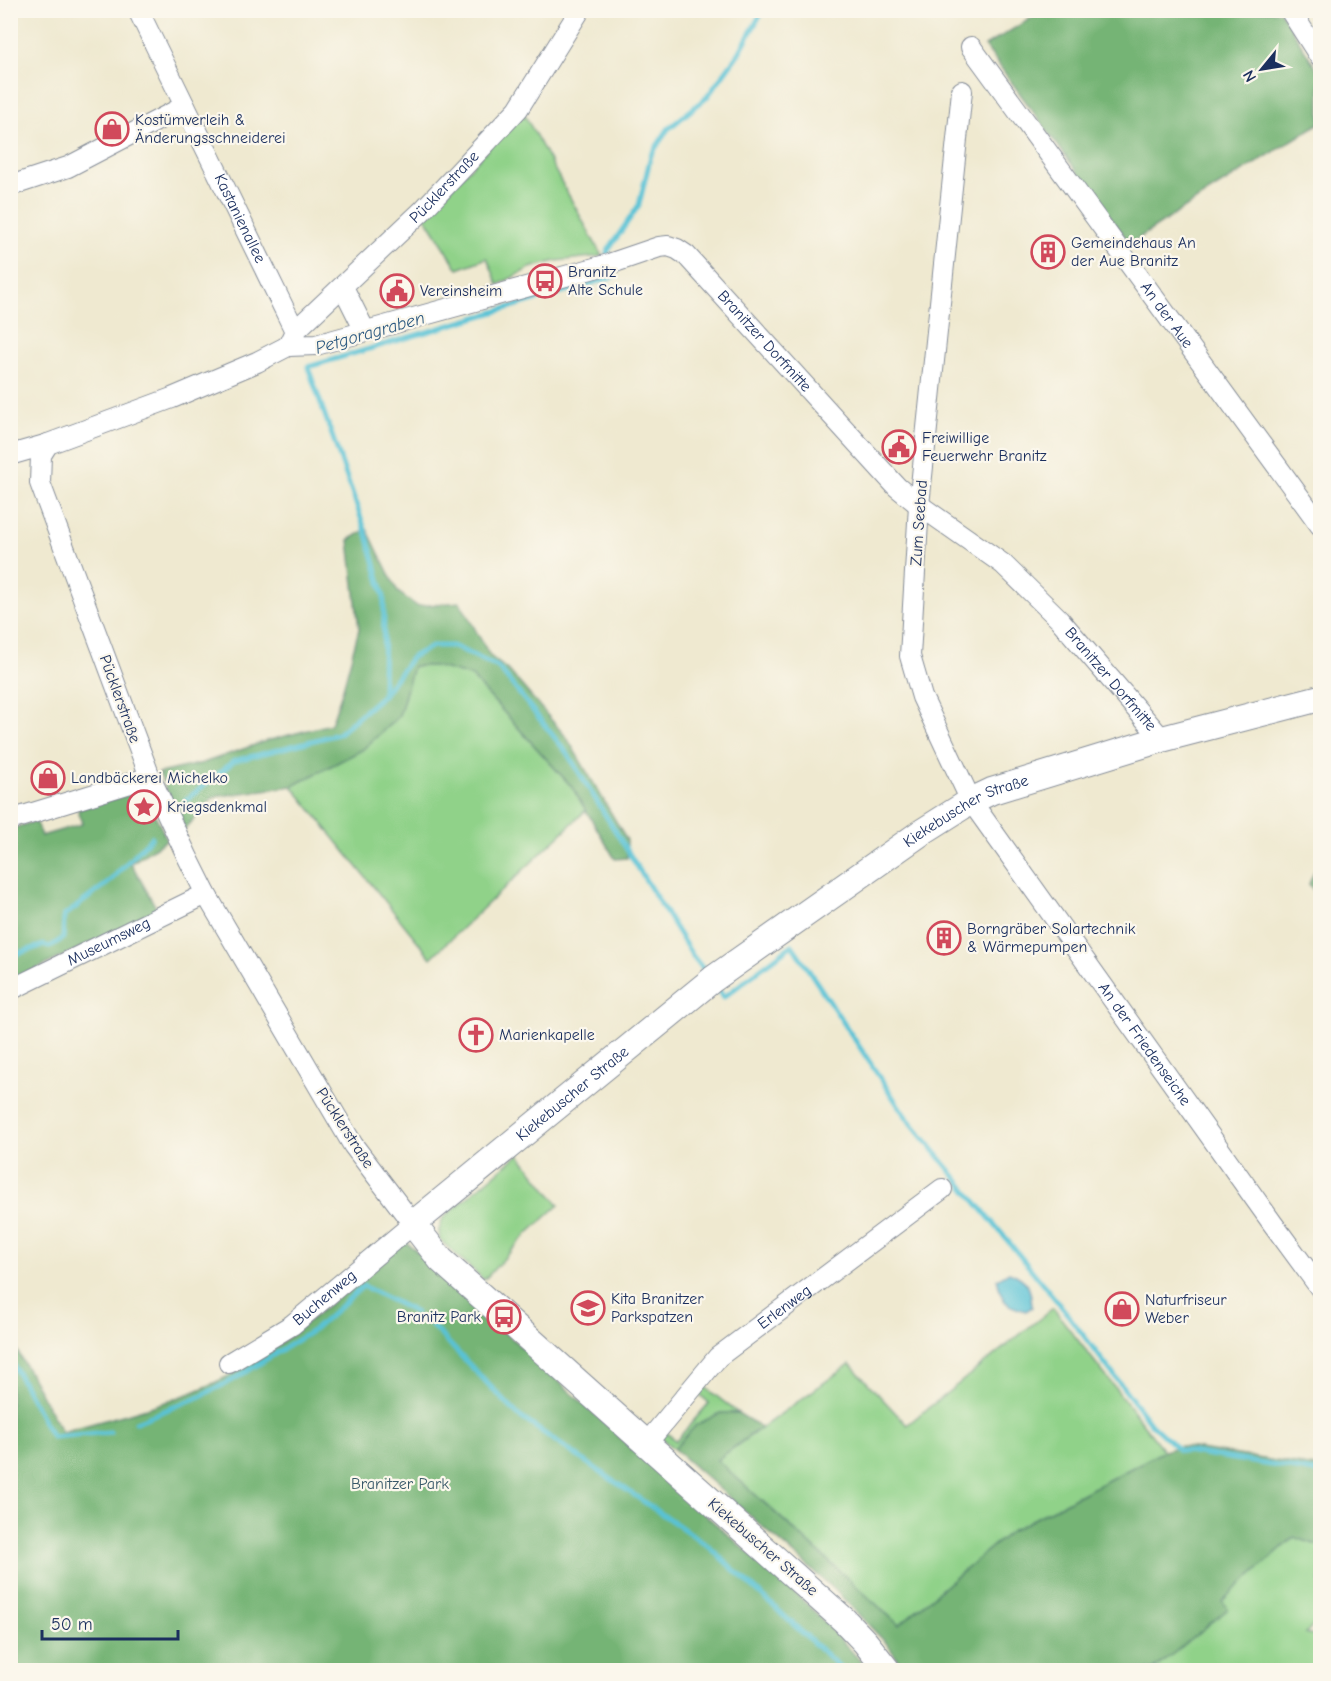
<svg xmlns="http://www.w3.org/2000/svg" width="1331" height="1681" font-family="'Comic Neue',sans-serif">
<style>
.green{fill:#90d289;stroke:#568074;stroke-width:1.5}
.forest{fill:#74b475;stroke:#48726a;stroke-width:1.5}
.water{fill:#59c2d5;stroke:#3a789a;stroke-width:1.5}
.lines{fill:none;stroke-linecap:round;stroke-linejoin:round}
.stream{stroke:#59c2d5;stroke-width:5}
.minor-casing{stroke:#858c97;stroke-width:22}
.tertiary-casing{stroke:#858c97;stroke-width:28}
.minor{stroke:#fff;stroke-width:20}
.tertiary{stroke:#fff;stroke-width:26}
.labels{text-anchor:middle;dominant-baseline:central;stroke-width:4.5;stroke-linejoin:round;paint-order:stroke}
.poi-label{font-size:16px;fill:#1b2f5e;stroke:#fbf7ec;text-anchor:start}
.street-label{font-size:16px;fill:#1b2f5e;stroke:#fbf7ec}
.park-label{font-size:16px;fill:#385869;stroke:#fbf7ec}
.water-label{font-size:18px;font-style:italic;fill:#2e5b82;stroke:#fbf7ec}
</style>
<rect width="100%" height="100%" fill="#fbf7ec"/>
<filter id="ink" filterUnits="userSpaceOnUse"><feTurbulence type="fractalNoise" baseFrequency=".0167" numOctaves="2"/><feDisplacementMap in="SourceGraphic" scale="12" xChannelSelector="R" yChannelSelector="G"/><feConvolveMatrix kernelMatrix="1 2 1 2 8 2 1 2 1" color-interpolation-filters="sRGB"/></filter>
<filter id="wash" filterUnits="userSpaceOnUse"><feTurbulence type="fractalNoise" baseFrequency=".008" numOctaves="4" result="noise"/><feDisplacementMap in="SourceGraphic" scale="24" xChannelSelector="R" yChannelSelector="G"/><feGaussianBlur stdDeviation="1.35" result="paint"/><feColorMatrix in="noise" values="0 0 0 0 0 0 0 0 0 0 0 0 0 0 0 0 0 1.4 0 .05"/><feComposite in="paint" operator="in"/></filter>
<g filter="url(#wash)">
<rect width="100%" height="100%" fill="#efe9d0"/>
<g class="green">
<polygon points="523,112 602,256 556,261 530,268 498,285 487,258 458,269 425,216"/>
<polygon points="413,666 435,666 471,676 572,787 586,810 431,958 292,786 362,750 399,716"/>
<polygon points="519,1154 559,1205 526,1235 484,1280 440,1240 439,1230 443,1218"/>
<polygon points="1053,1308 1164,1451 1011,1531 899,1625 717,1460 850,1364 907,1425"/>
<polygon points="705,1387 738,1413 720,1413 696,1425 674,1449 661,1438 666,1432 676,1441 709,1403 699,1394"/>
<polygon points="1294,1537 1320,1546 1320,1621 1305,1633 1320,1636 1320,1670 1153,1670 1227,1609 1221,1601"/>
</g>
<g class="forest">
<polygon points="1043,11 1280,11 1320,74 1320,123 1206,194 1130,244 985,46"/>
<polygon points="367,529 398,592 417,606 460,602 490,656 510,672 567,738 627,840 627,858 615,859 572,787 471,676 435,666 413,666 399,716 362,750 292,786 213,797 184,830 159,773 203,763 266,741 331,724 342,692 359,629 349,540"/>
<polygon points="143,790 167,840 131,863 158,911 11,981 11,829 36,821 41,836 82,824 78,809"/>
<polygon points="1320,859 1320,899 1309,884"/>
<path d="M 403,1239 L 693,1504 L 809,1606 L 869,1670 L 11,1670 L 10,1338 L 62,1432 C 121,1415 190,1400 243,1368 C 302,1332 352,1284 403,1239 Z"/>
<polygon points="720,1413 738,1413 761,1427 717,1460 899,1625 1011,1531 1164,1451 1180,1446 1320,1468 1320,1546 1294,1537 1222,1601 1228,1609 1153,1670 905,1670 887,1644 835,1590 674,1449 696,1425"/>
</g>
<path class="water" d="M 1009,1272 C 1028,1279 1031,1288 1032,1307 L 1026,1311 C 1003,1305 1003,1302 997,1279 Z"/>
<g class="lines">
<g class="stream">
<polyline points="383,695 412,657 432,646 453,646 498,667 567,753 692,955 708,975"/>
<polyline points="186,800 234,761 338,734 383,695 384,597 367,535 308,367 613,277 607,252 639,205 651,155 668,129 707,97 739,53 763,10"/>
<polyline points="10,956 44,945 50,947 63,938 64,916 108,883 152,837"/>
<polyline points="715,985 724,997 792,945 904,1114 1065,1311 1151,1424 1179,1450 1320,1473"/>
<polyline points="432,1326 519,1416 707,1545 843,1670"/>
<polyline points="10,1359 52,1437 110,1432"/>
<polyline points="136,1422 196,1398 233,1380 315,1329 363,1286 415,1312"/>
</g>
</g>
</g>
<g filter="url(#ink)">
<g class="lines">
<g class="minor-casing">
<g id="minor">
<path id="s1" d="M 138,10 L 295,331"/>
<polyline points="1290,10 1320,57"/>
<path id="s2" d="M 971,47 L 1320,525"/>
<path id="s3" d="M 962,91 L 919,505 L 910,656 L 922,697 L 971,801 L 1273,1224 L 1320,1288"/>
<polyline points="10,186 68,167 185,106"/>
<polyline points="343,287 365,331"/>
<path id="s4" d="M 288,346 L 295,331 L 422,211 L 518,109 L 580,10"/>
<polyline points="10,455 48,444"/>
<polyline points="10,820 150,777"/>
<path id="s5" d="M 10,990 L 206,894"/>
<path id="s6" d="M 229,1363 L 292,1325 L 413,1224 L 353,1145 L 206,894 L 188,858 L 150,777 L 40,483 L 41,455 L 48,444 L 172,398 L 257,362 L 288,346 L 316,345 L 609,264 L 659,247 L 668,246 L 677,249 L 686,255 L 897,487 L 919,505 L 1003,564 L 1059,619 L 1162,739"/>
<path id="s7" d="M 646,1444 L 718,1357 L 942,1189"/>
</g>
</g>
<g class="tertiary-casing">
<g id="tertiary">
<path id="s8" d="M 887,1670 L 865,1642 L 844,1620 L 441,1260 L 413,1224 L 713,979 L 922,832 L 971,801 L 992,791 L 1162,739 L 1320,698"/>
</g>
</g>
<use href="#minor" class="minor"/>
<use href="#tertiary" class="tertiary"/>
</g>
</g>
<defs>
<g id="shop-ring" transform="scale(1.725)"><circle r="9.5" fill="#fbf7ec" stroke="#d1495b" stroke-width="1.5"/><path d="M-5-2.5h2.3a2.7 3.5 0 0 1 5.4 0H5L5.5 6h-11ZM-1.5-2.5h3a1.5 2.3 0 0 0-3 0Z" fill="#d1495b"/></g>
<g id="building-ring" transform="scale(1.725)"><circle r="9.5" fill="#fbf7ec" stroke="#d1495b" stroke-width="1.5"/><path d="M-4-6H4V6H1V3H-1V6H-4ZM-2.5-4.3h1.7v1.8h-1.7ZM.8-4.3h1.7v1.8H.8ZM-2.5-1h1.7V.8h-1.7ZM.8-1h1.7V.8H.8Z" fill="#d1495b"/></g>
<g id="bus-ring" transform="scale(1.725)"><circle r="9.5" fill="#fbf7ec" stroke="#d1495b" stroke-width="1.5"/><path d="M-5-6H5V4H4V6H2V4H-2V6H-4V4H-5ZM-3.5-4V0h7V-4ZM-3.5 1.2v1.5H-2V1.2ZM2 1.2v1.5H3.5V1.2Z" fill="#d1495b"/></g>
<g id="civic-ring" transform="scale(1.725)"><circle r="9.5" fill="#fbf7ec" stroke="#d1495b" stroke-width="1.5"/><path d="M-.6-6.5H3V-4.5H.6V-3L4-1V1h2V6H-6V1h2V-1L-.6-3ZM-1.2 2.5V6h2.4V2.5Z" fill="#d1495b"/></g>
<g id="sight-ring" transform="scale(1.725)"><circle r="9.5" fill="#fbf7ec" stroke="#d1495b" stroke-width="1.5"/><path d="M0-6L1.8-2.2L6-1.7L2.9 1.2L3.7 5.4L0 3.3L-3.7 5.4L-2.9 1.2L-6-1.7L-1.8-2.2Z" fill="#d1495b"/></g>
<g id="church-ring" transform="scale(1.725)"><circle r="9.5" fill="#fbf7ec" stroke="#d1495b" stroke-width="1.5"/><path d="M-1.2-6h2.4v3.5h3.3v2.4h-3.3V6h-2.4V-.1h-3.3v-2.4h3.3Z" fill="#d1495b"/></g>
<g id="school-ring" transform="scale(1.725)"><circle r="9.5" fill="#fbf7ec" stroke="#d1495b" stroke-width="1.5"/><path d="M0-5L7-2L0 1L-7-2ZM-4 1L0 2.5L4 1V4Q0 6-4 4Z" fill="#d1495b"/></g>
</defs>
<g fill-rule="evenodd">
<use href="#shop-ring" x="112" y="129"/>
<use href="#building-ring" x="1048" y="252"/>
<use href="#bus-ring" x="545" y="281"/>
<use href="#civic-ring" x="397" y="291"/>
<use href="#civic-ring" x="899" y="447"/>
<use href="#shop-ring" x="48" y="778"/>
<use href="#sight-ring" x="144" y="807"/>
<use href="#building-ring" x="944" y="938"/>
<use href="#church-ring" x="476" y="1035"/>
<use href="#school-ring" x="588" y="1308"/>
<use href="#shop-ring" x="1122" y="1309"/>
<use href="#bus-ring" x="504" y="1317"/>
</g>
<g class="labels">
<g class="poi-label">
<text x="135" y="120">Kostümverleih &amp;<tspan x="135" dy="18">Änderungsschneiderei</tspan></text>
<text x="1071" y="243">Gemeindehaus An<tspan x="1071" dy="18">der Aue Branitz</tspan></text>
<text x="568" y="272">Branitz<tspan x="568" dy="18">Alte Schule</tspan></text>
<text x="420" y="291">Vereinsheim</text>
<text x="922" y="438">Freiwillige<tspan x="922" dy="18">Feuerwehr Branitz</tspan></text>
<text x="71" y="778">Landbäckerei Michelko</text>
<text x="167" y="807">Kriegsdenkmal</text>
<text x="967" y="929">Borngräber Solartechnik<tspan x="967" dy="18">&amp; Wärmepumpen</tspan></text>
<text x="499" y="1035">Marienkapelle</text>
<text x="611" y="1299">Kita Branitzer<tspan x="611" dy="18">Parkspatzen</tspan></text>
<text x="1145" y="1300">Naturfriseur<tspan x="1145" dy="18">Weber</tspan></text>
<text x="481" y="1317" text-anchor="end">Branitz Park</text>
</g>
<g class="street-label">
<text stroke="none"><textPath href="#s4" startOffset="224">Pücklerstraße</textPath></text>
<text stroke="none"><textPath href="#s1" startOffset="232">Kastanienallee</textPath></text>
<text stroke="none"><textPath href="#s2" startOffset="332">An der Aue</textPath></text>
<text stroke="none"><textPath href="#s6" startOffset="1896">Branitzer Dorfmitte</textPath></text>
<text transform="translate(919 523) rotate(-86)">Zum Seebad</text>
<text stroke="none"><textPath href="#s6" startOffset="2382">Branitzer Dorfmitte</textPath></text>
<text transform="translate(120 699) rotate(70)">Pücklerstraße</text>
<text stroke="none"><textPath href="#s8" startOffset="1344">Kiekebuscher Straße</textPath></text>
<text stroke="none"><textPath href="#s5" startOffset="110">Museumsweg</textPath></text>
<text stroke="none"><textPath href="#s3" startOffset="1024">An der Friedenseiche</textPath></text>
<text stroke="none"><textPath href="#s8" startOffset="858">Kiekebuscher Straße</textPath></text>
<text transform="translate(345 1128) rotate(57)">Pücklerstraße</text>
<text stroke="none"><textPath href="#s6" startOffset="116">Buchenweg</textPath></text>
<text stroke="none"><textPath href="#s7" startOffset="196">Erlenweg</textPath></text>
<text transform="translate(763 1547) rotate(41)">Kiekebuscher Straße</text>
</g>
<g class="park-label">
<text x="400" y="1484">Branitzer Park</text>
</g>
<g class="water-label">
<text transform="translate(370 333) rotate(-16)">Petgoragraben</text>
</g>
</g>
<rect width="1331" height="1681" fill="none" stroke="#fbf7ec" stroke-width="36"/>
<g transform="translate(1262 69) rotate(240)" stroke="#fbf7ec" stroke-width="4.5" paint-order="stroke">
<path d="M0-4.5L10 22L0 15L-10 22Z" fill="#1b2f5e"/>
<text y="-9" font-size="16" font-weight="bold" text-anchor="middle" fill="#1b2f5e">N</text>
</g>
<path d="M42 1630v9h136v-9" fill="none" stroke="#1b2f5e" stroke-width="3"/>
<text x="51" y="1630" font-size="18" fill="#1b2f5e" stroke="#fbf7ec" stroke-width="4.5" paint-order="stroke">50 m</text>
</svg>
